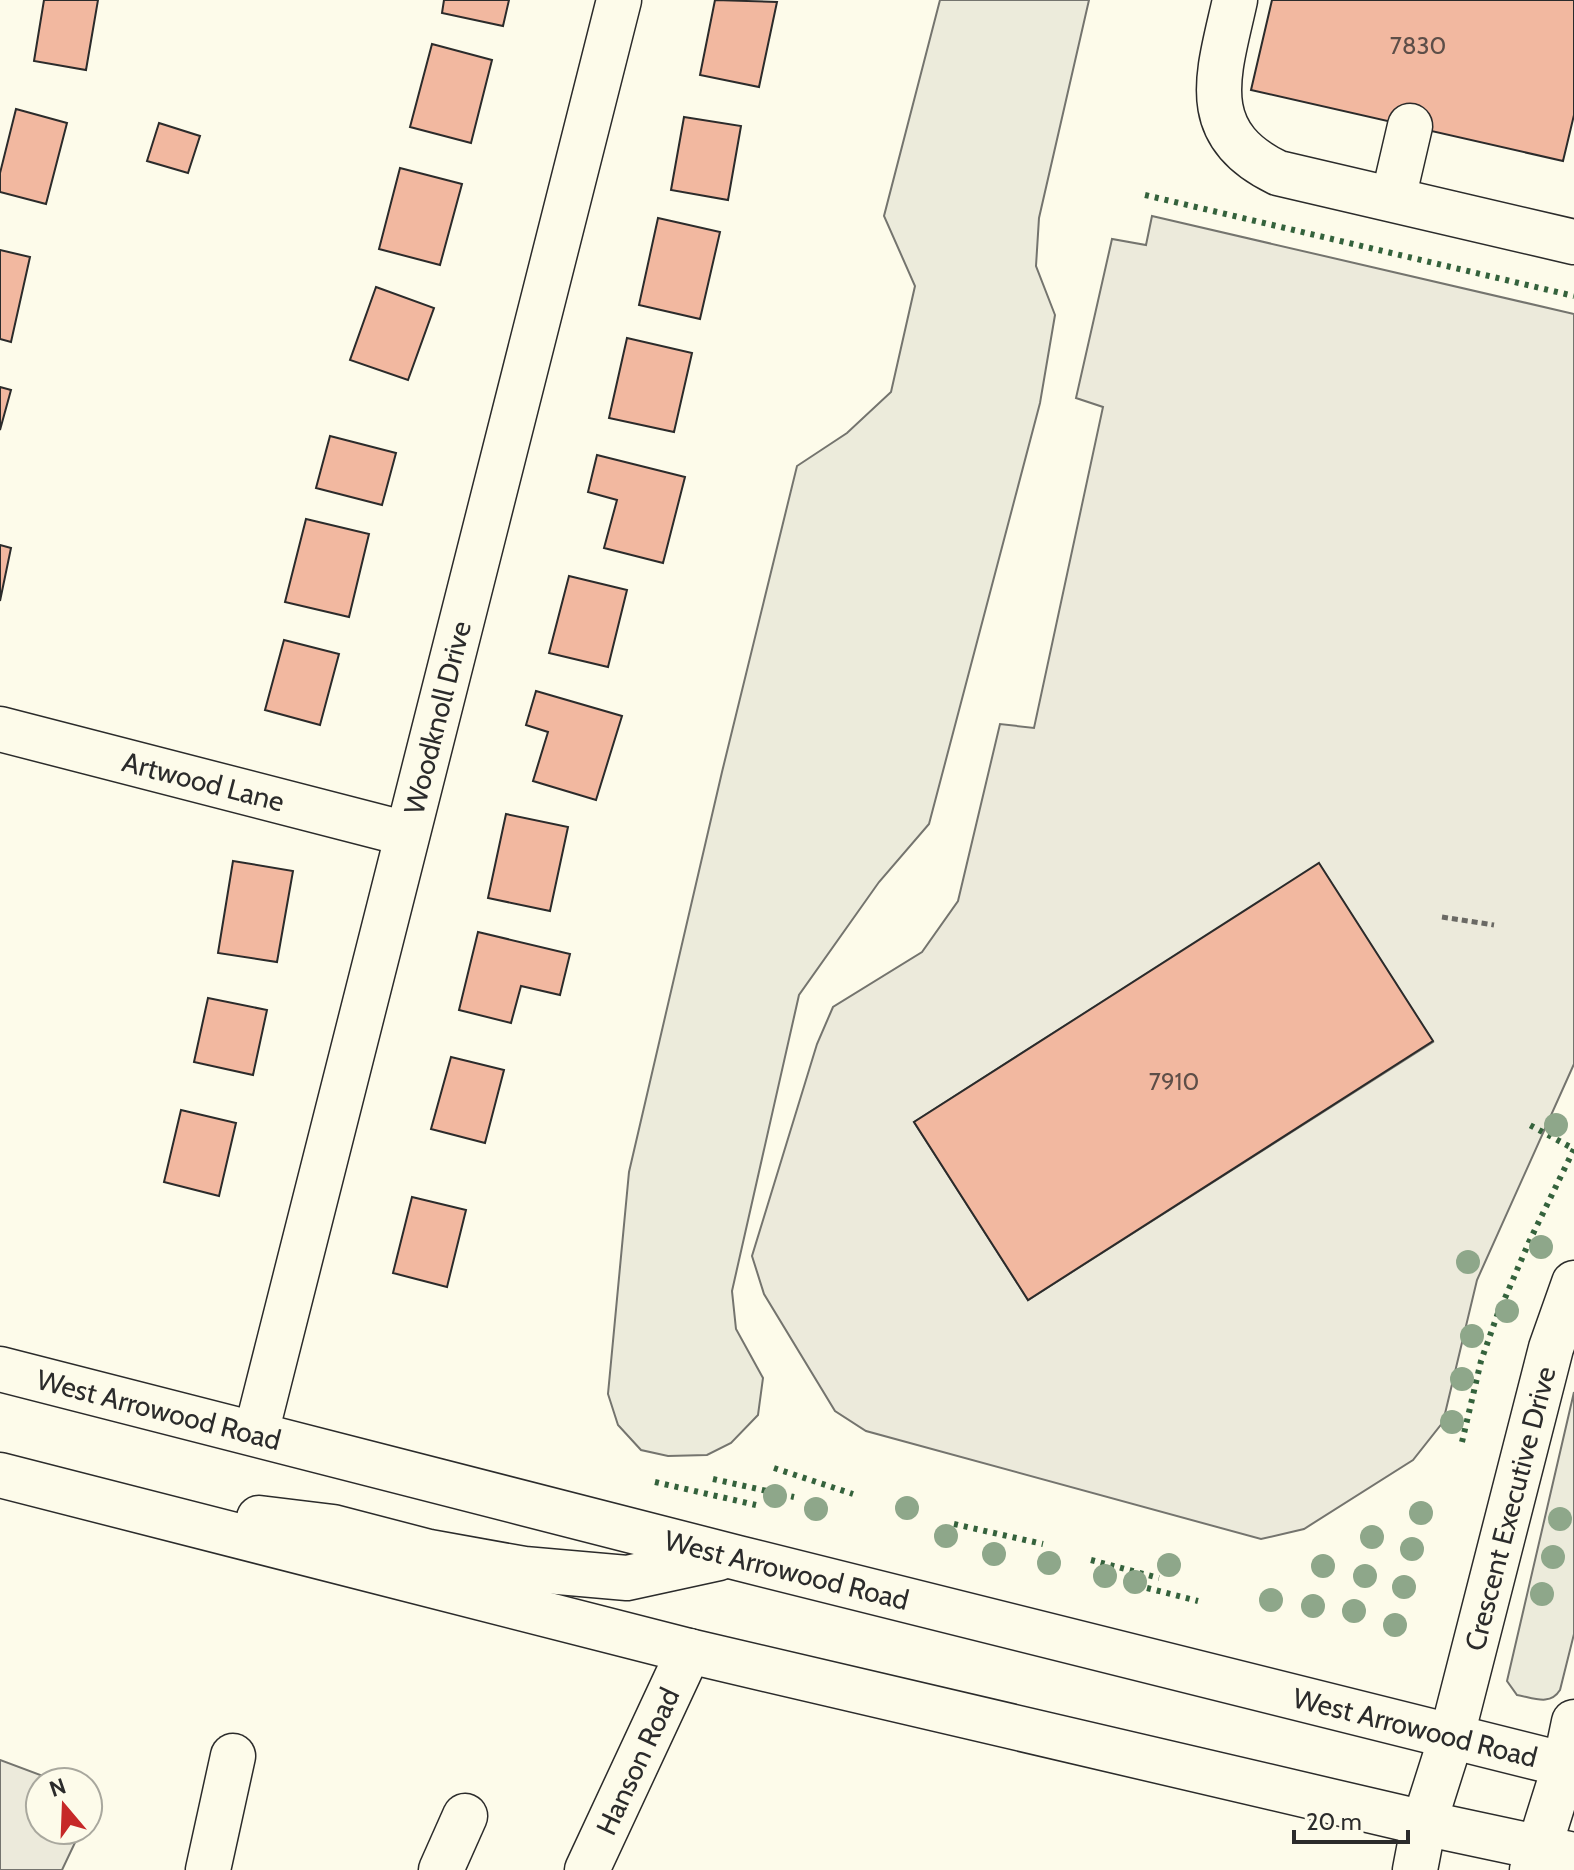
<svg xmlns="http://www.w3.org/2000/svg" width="1574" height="1870" font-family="Cabin,sans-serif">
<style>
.green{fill:#ecebdb;stroke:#74746e;stroke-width:2}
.parking{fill:#eceadb;stroke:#74746e;stroke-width:2;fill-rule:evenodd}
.building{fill:#f2b8a0;stroke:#2b2b2b;stroke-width:2}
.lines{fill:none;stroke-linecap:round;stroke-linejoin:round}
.minor-casing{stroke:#2b2b2b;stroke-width:47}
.major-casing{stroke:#2b2b2b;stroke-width:47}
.path{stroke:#6a6964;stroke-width:5;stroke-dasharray:6 4;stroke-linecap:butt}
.minor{stroke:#fdfbea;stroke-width:44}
.major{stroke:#fdfbea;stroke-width:44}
.hedge{stroke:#34623c;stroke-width:6;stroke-dasharray:4 6;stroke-linecap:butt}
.tree{fill:#8ea78a}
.labels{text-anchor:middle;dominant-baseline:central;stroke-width:6;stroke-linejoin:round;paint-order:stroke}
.number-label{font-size:24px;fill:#5d4e48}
.street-label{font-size:28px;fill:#2b2b2b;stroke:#fdfbea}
</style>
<rect width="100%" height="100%" fill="#fdfbea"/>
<g class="green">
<polygon points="940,0 1089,0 1039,218 1036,266 1055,315 1040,403 929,824 879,882 799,995 732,1291 736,1329 763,1378 758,1415 731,1443 707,1455 668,1456 641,1450 618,1425 608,1394 629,1172 722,772 797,466 847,433 891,392 915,286 884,216"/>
<path d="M 1574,1392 L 1574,1634 L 1560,1690 C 1550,1706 1534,1698 1517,1695 L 1507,1681 Z"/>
</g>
<g class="parking">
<path d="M 1152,216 L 1574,314 L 1574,1064 L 1477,1280 L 1443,1422 L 1413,1460 L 1304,1529 L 1261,1539 L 866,1431 L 835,1411 L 764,1294 L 752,1256 L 817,1044 L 833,1007 L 922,952 L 958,901 L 1000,724 L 1034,728 L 1103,407 L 1076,398 L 1112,239 L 1146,245 ZM 1319,864 L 1433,1042 L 1028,1300 L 914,1122 Z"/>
<polygon points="0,1760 59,1782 40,1782 40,1830 81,1830 62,1870 0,1870"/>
</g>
<g class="building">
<polygon points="44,0 98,0 86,70 34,61"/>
<polygon points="444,0 509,0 503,26 442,13"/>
<polygon points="715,0 777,2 759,87 700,75"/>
<polygon points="1272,0 1574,0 1574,115 1563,161 1251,90"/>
<polygon points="432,44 492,60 471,143 410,127"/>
<polygon points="16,109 67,123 46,204 0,192 0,173"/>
<polygon points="684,117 741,126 728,200 671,190"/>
<polygon points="159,123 200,136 188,173 147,161"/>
<polygon points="400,168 462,184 440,265 379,249"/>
<polygon points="658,218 720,232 700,319 639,305"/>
<polygon points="0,250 30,257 11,342 0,339"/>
<polygon points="376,287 434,308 408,380 350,360"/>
<polygon points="627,338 692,353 674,432 609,418"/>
<polygon points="0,387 11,390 0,430"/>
<polygon points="330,436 396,453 382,505 316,488"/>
<polygon points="597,455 685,477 663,563 604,548 617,500 588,492"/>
<polygon points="306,519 369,534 349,617 285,602"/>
<polygon points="0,545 11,548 0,601"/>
<polygon points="569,576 627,590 608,667 549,653"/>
<polygon points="284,640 339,654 320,725 265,710"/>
<polygon points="536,691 622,716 596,800 533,781 548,732 526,725"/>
<polygon points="506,814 568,827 550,911 488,898"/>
<polygon points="233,861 293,871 277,962 218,953"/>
<polygon points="1319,863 1433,1041 1028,1300 914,1122"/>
<polygon points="478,932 570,954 560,995 521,986 511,1023 459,1010"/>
<polygon points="208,998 267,1010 253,1075 194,1062"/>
<polygon points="451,1057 504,1070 485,1143 431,1129"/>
<polygon points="181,1110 236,1123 219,1196 164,1182"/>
<polygon points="412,1197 466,1210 447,1287 393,1273"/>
</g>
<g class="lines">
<g class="minor-casing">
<g id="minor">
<path d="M 1235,0 C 1219,73 1195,133 1278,173 L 1574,242"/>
<polyline points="1393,199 1410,126"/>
<path id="s1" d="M 0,729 L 407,834"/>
<path id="s2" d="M 256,1433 L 619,0"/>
<polyline points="208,1870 233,1756"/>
<polyline points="441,1870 465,1816"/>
<path id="s3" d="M 587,1870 L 689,1651"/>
<path id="s4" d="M 1415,1870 L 1424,1823 L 1452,1735 L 1551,1348 L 1574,1283"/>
<polyline points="1532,1870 1565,1765 1574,1722"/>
</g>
</g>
<g class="major-casing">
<g id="major">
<path id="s5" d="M 0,1369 L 738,1558 L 1574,1767"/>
<polyline points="0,1475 689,1651 1424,1823 1574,1855"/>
<polyline points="259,1518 333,1527 429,1552 524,1569 627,1578 719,1558"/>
</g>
</g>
<polyline class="path" points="1442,917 1494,925"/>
<use href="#minor" class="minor"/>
<use href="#major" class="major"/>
<g class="hedge">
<polyline points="1145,195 1574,296"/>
<polyline points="1505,1298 1529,1242 1574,1149 1526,1123"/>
<polyline points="1462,1442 1481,1361 1498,1313"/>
<polyline points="774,1468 853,1494"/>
<polyline points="713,1479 794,1497"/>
<polyline points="655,1482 756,1505"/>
<polyline points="954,1524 1043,1544"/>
<polyline points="1091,1560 1159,1578"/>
<polyline points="1147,1588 1198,1601"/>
</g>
</g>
<g class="tree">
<circle cx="1556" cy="1125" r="12"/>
<circle cx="1541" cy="1247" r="12"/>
<circle cx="1468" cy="1262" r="12"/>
<circle cx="1507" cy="1311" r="12"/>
<circle cx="1472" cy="1336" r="12"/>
<circle cx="1462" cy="1379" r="12"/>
<circle cx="1452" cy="1422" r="12"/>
<circle cx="775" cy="1496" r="12"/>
<circle cx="907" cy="1508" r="12"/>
<circle cx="816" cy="1509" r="12"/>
<circle cx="1421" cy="1513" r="12"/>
<circle cx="1560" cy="1519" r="12"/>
<circle cx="946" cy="1536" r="12"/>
<circle cx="1372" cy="1537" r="12"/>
<circle cx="1412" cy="1549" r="12"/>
<circle cx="994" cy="1554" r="12"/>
<circle cx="1553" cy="1557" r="12"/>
<circle cx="1049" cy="1563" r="12"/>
<circle cx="1169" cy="1565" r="12"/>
<circle cx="1323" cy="1566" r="12"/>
<circle cx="1105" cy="1576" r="12"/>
<circle cx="1365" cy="1576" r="12"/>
<circle cx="1135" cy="1582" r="12"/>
<circle cx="1404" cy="1587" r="12"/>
<circle cx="1542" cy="1594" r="12"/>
<circle cx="1271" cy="1600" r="12"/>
<circle cx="1313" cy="1606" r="12"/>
<circle cx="1354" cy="1611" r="12"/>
<circle cx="1395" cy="1625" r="12"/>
</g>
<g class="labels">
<g class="number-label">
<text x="1418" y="45">7830</text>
<text x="1174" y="1081">7910</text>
</g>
<g class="street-label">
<text stroke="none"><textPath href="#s2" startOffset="738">Woodknoll Drive</textPath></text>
<text stroke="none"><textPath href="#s1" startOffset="210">Artwood Lane</textPath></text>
<text stroke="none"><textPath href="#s5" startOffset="164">West Arrowood Road</textPath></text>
<text stroke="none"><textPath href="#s4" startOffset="374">Crescent Executive Drive</textPath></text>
<text stroke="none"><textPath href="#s5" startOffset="812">West Arrowood Road</textPath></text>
<text stroke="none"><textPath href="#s5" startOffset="1460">West Arrowood Road</textPath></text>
<text stroke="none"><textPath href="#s3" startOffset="120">Hanson Road</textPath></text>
</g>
</g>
<g transform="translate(64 1806) rotate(341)"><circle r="38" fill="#fdfbea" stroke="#a9a89e" stroke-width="2"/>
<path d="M0-6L14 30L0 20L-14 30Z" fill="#c62828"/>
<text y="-12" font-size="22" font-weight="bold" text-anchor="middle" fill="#2b2b2b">N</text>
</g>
<path d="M1294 1830v12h114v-12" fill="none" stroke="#2b2b2b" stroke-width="4"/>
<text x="1306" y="1830" font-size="24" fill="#2b2b2b" stroke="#fdfbea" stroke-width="6" paint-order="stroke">20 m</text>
</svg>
